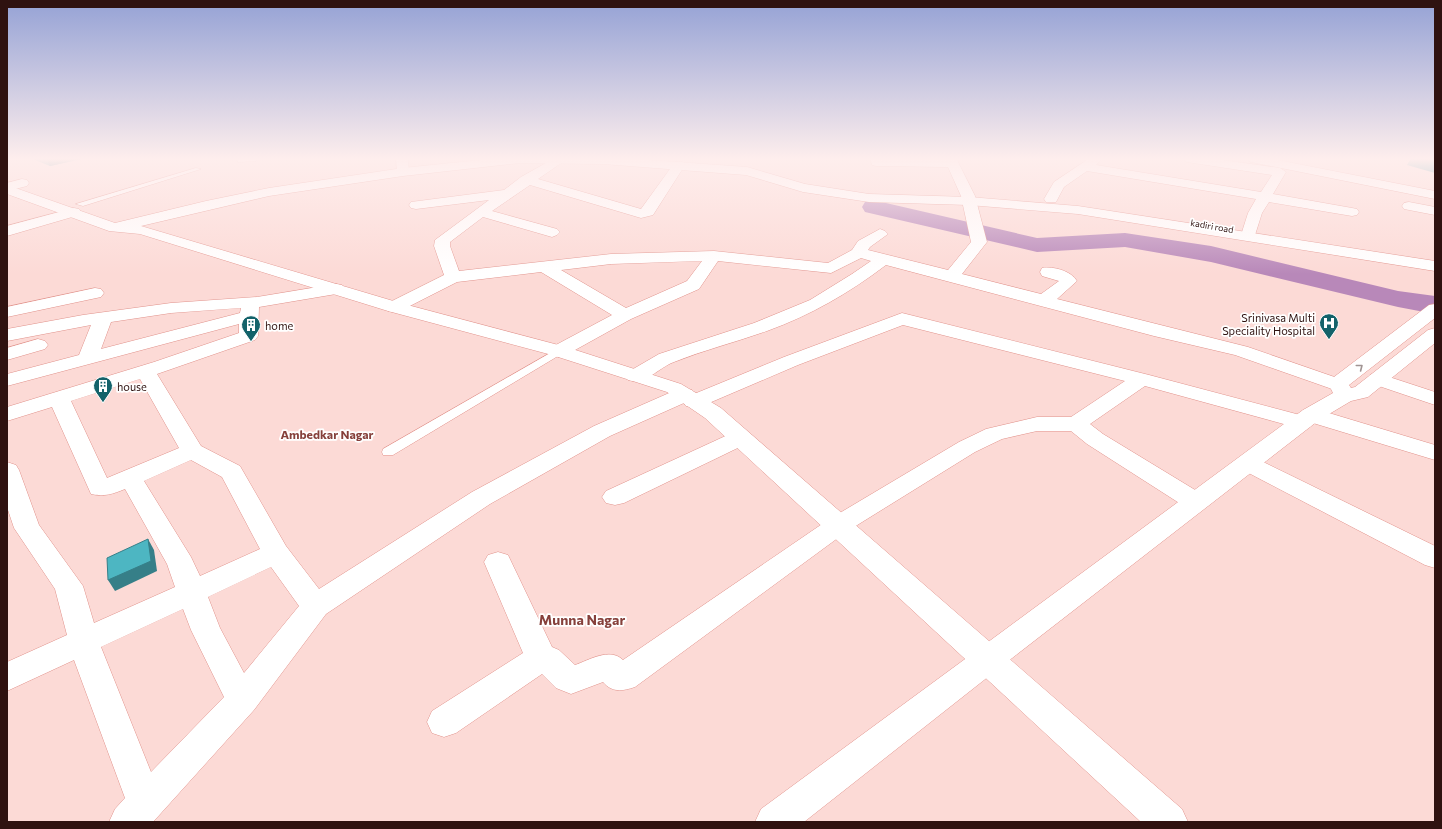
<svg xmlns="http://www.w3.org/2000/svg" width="1442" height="829" font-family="Commissioner,sans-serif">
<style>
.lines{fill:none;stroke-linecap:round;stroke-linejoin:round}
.river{fill:#b888b9;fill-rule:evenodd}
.service-casing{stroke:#e1928b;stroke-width:1}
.minor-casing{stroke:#e1928b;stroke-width:1}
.tertiary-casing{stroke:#e1928b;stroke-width:1}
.secondary-casing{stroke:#e1928b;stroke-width:1}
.service{fill:#fff;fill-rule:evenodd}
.minor{fill:#fff;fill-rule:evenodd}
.tertiary{fill:#fff;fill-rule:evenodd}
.secondary{fill:#fff;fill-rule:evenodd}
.wall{fill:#429da7}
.shaded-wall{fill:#367f88}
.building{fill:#4db6c2;stroke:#367f88}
.oneway{stroke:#a19493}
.labels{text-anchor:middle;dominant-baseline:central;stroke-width:3.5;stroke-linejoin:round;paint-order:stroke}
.far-street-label{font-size:9px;fill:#2f1210;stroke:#fff}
.poi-label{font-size:11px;fill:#2f1210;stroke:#fff;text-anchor:start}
.neighbourhood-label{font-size:12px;font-weight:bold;fill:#86403b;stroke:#fff}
.near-neighbourhood-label{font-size:14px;font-weight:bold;fill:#86403b;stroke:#fff}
</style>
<rect width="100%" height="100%" fill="#fcdad6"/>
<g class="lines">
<polygon class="river" points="873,200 1037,238 1125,233 1211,246 1398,291 1435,296 1435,314 1398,307 1211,262 1125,247 1037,252 865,212 862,207 865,202"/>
<g class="service-casing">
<g id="service">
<polygon points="196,168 201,169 83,206 76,204"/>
<polygon points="559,348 564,351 563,353 393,455 383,455 382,452 383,449"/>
</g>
</g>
<g class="minor-casing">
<g id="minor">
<polygon points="237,158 258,158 256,161 238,162"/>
<polygon points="396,158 408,158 409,172 408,175 398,175 397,172"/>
<path d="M 555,158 L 567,159 L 538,179 L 641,209 L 675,162 L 683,162 L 685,165 L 653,215 L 641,218 L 530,185 L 492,211 L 557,229 L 560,232 L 557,235 L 552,237 L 483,217 L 450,242 L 450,246 L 459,271 L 611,254 L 714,251 L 828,263 L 852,250 L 858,241 L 880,229 L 885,231 L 888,234 L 870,247 L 868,250 L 948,270 L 971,242 L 961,196 L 948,167 L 876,166 L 872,165 L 870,158 L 944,159 L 944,158 L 956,158 L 975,196 L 987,242 L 962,274 L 1041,294 L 1059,281 L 1042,276 L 1040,272 L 1042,268 C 1054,266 1071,271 1077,281 L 1057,299 L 1248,347 L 1346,381 L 1349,385 L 1346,389 L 1339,391 L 1332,389 L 1235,355 L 1154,336 L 886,265 C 849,293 811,315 767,331 C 736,342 704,350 674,362 C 658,368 646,385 628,380 L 625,376 L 628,372 L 659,354 L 754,323 L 810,300 L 852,274 L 871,261 L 861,258 L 831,273 L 718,261 L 699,289 L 631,319 L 566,355 L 559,357 L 552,355 L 549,351 L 552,347 L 612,315 L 541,272 L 457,282 L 400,311 L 394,312 L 388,311 L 385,307 L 388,303 L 444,275 L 434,246 L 435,240 L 489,200 L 416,209 L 411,208 L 409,205 L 411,202 L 504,190 L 521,177 ZM 702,261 L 687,281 L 626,308 L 561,270 L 611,264 Z"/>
<polygon points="1090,158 1103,158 1096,165 1261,192 1272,175 1187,162 1181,158 1208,158 1280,168 1286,172 1273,194 1352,208 1357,209 1359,212 1357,215 1352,216 1269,202 1262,213 1255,235 1245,235 1242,232 1248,213 1256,199 1087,171 1064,187 1056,202 1046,202 1044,199 1054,182"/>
<polygon points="1245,158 1267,158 1435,191 1435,199 1251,162"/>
<polygon points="22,179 27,180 29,183 27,186 7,191 7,183"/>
<polygon points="1409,202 1435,207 1435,215 1404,209 1402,206 1404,203"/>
<polygon points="74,208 79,209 81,212 79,215 7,236 7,226"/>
<path d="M 336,284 L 342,285 L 345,289 L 342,293 L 259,307 L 258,336 L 255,340 L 157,374 L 201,446 L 240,466 L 286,546 L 319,589 L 472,492 L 594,426 L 676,390 L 684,389 L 692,390 L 694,394 L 784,357 L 902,313 L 1149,375 L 1300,415 L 1303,410 L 1311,408 L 1319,410 L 1435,445 L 1435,460 L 1313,423 L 1310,427 L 1302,429 L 1145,386 L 1090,424 L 1103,434 L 1205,496 L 1209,502 L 1205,508 L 1196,511 L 1187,508 L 1087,444 L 1071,431 L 1037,431 L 1002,439 L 975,452 L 846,532 L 635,687 C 623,691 612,693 603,682 L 571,694 L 556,688 L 542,674 L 456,733 L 444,737 L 432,733 L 427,722 L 432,711 L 523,653 L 484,562 L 488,555 L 498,552 L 508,555 L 552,647 L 559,650 L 575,665 C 589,660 610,647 623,660 L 828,520 L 959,442 L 986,429 L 1037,417 L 1071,417 L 1125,381 L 903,325 L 798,365 L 702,406 L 694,407 L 686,406 L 684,403 L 610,436 L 490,504 L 326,614 L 254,710 L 153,822 L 109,822 L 115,809 L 125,798 L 74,660 L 7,691 L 7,662 L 67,635 L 55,589 L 14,528 L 7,507 L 7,462 L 16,465 L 19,470 L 39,525 L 83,586 L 94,623 L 175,587 L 167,564 L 125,489 C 113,494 104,497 91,494 L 52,407 L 7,421 L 7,407 L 154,362 L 239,333 L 239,324 L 7,386 L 7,374 L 79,355 L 91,325 L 7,341 L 7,329 L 83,315 L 171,303 L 257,297 ZM 241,308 L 240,313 L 101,349 L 111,322 L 171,313 ZM 140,379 L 179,448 L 107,478 L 71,401 ZM 191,460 L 222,477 L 260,549 L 200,576 L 191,557 L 144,481 ZM 271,567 L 299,606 L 244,673 L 220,628 L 208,597 ZM 183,609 L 191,630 L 224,697 L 151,772 L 101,647 Z"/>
<polygon points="95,288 101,289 104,293 101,297 7,317 7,307"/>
<polygon points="38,339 45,341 48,345 45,349 7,360 7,348"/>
<polygon points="1377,373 1435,392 1435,405 1370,383 1367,379 1370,375"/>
<polygon points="740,431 748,433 751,438 748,443 624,503 615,505 606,503 602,497 606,491 732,433"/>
<polygon points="1247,455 1255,458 1435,546 1435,568 1425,565 1239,468 1235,463 1239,458"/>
<polygon points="987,647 998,651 1003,660 998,669 804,822 755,822 761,809 976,651"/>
</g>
</g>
<g class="tertiary-casing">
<polygon id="tertiary" points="1435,304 1435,318 1349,385 1351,388 1355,387 1428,330 1435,328 1435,343 1368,397 1351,401 1319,420 998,669 987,673 976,669 971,660 976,651 1303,410 1333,393 1329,385 1334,377 1429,305"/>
</g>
<g class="secondary-casing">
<polygon id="secondary" points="500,158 619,158 747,167 805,184 869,194 969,197 1078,206 1435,261 1435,271 1078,214 969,205 869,202 803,192 746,175 603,164 520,163 403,176 269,196 141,226 400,303 566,347 681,384 721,408 1182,809 1188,822 1141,822 705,418 667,392 552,355 388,311 140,234 109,231 7,194 7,185 115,223 206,201 269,188 403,168"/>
</g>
<use href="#service" class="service"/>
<use href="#minor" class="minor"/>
<use href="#tertiary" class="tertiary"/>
<use href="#secondary" class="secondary"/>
</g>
<g class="wall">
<polygon points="30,158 86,158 50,166"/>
<polygon points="1411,158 1435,158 1435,173 1407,165"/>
</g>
<g class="shaded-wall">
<polygon points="46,158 86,158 50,166"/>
<polygon points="148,539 154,550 157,571 115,591 108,580"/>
</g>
<g class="building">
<polygon points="1421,158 1435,158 1435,161"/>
<polygon points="148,539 151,561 108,580 107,558"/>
</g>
<defs><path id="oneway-chevron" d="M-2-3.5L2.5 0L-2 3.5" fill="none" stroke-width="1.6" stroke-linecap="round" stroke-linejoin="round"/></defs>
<use class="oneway" href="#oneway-chevron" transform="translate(1360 367) rotate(-38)"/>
<linearGradient id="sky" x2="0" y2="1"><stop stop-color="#95a2d5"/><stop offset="0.58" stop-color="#feeeed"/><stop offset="1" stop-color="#feeeed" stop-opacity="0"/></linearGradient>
<rect width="1442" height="274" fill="url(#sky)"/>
<defs>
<g id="hospital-pin" transform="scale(1)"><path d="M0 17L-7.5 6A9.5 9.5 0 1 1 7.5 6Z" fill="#13626a" stroke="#fff"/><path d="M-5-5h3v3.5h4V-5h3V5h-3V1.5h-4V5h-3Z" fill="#fff"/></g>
<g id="building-pin" transform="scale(1)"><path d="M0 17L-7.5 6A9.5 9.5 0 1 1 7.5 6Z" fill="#13626a" stroke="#fff"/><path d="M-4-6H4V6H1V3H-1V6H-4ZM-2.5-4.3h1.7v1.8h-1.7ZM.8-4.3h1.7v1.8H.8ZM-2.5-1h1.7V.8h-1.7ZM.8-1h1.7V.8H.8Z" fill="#fff"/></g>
</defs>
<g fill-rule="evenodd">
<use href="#hospital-pin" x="1329" y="323"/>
<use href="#building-pin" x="251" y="325"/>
<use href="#building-pin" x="103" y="386"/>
</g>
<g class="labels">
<g class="far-street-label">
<text transform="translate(1212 226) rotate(10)">kadiri road</text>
</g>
<g class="poi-label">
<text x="1315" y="317" text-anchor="end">Srinivasa Multi<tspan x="1315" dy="13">Speciality Hospital</tspan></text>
<text x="265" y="325">home</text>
<text x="117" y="386">house</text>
</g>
<g class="neighbourhood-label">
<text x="327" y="434">Ambedkar Nagar</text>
</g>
<g class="near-neighbourhood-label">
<text x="582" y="619">Munna Nagar</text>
</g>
</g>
<rect width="1442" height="829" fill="none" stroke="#2f1210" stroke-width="16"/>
</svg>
